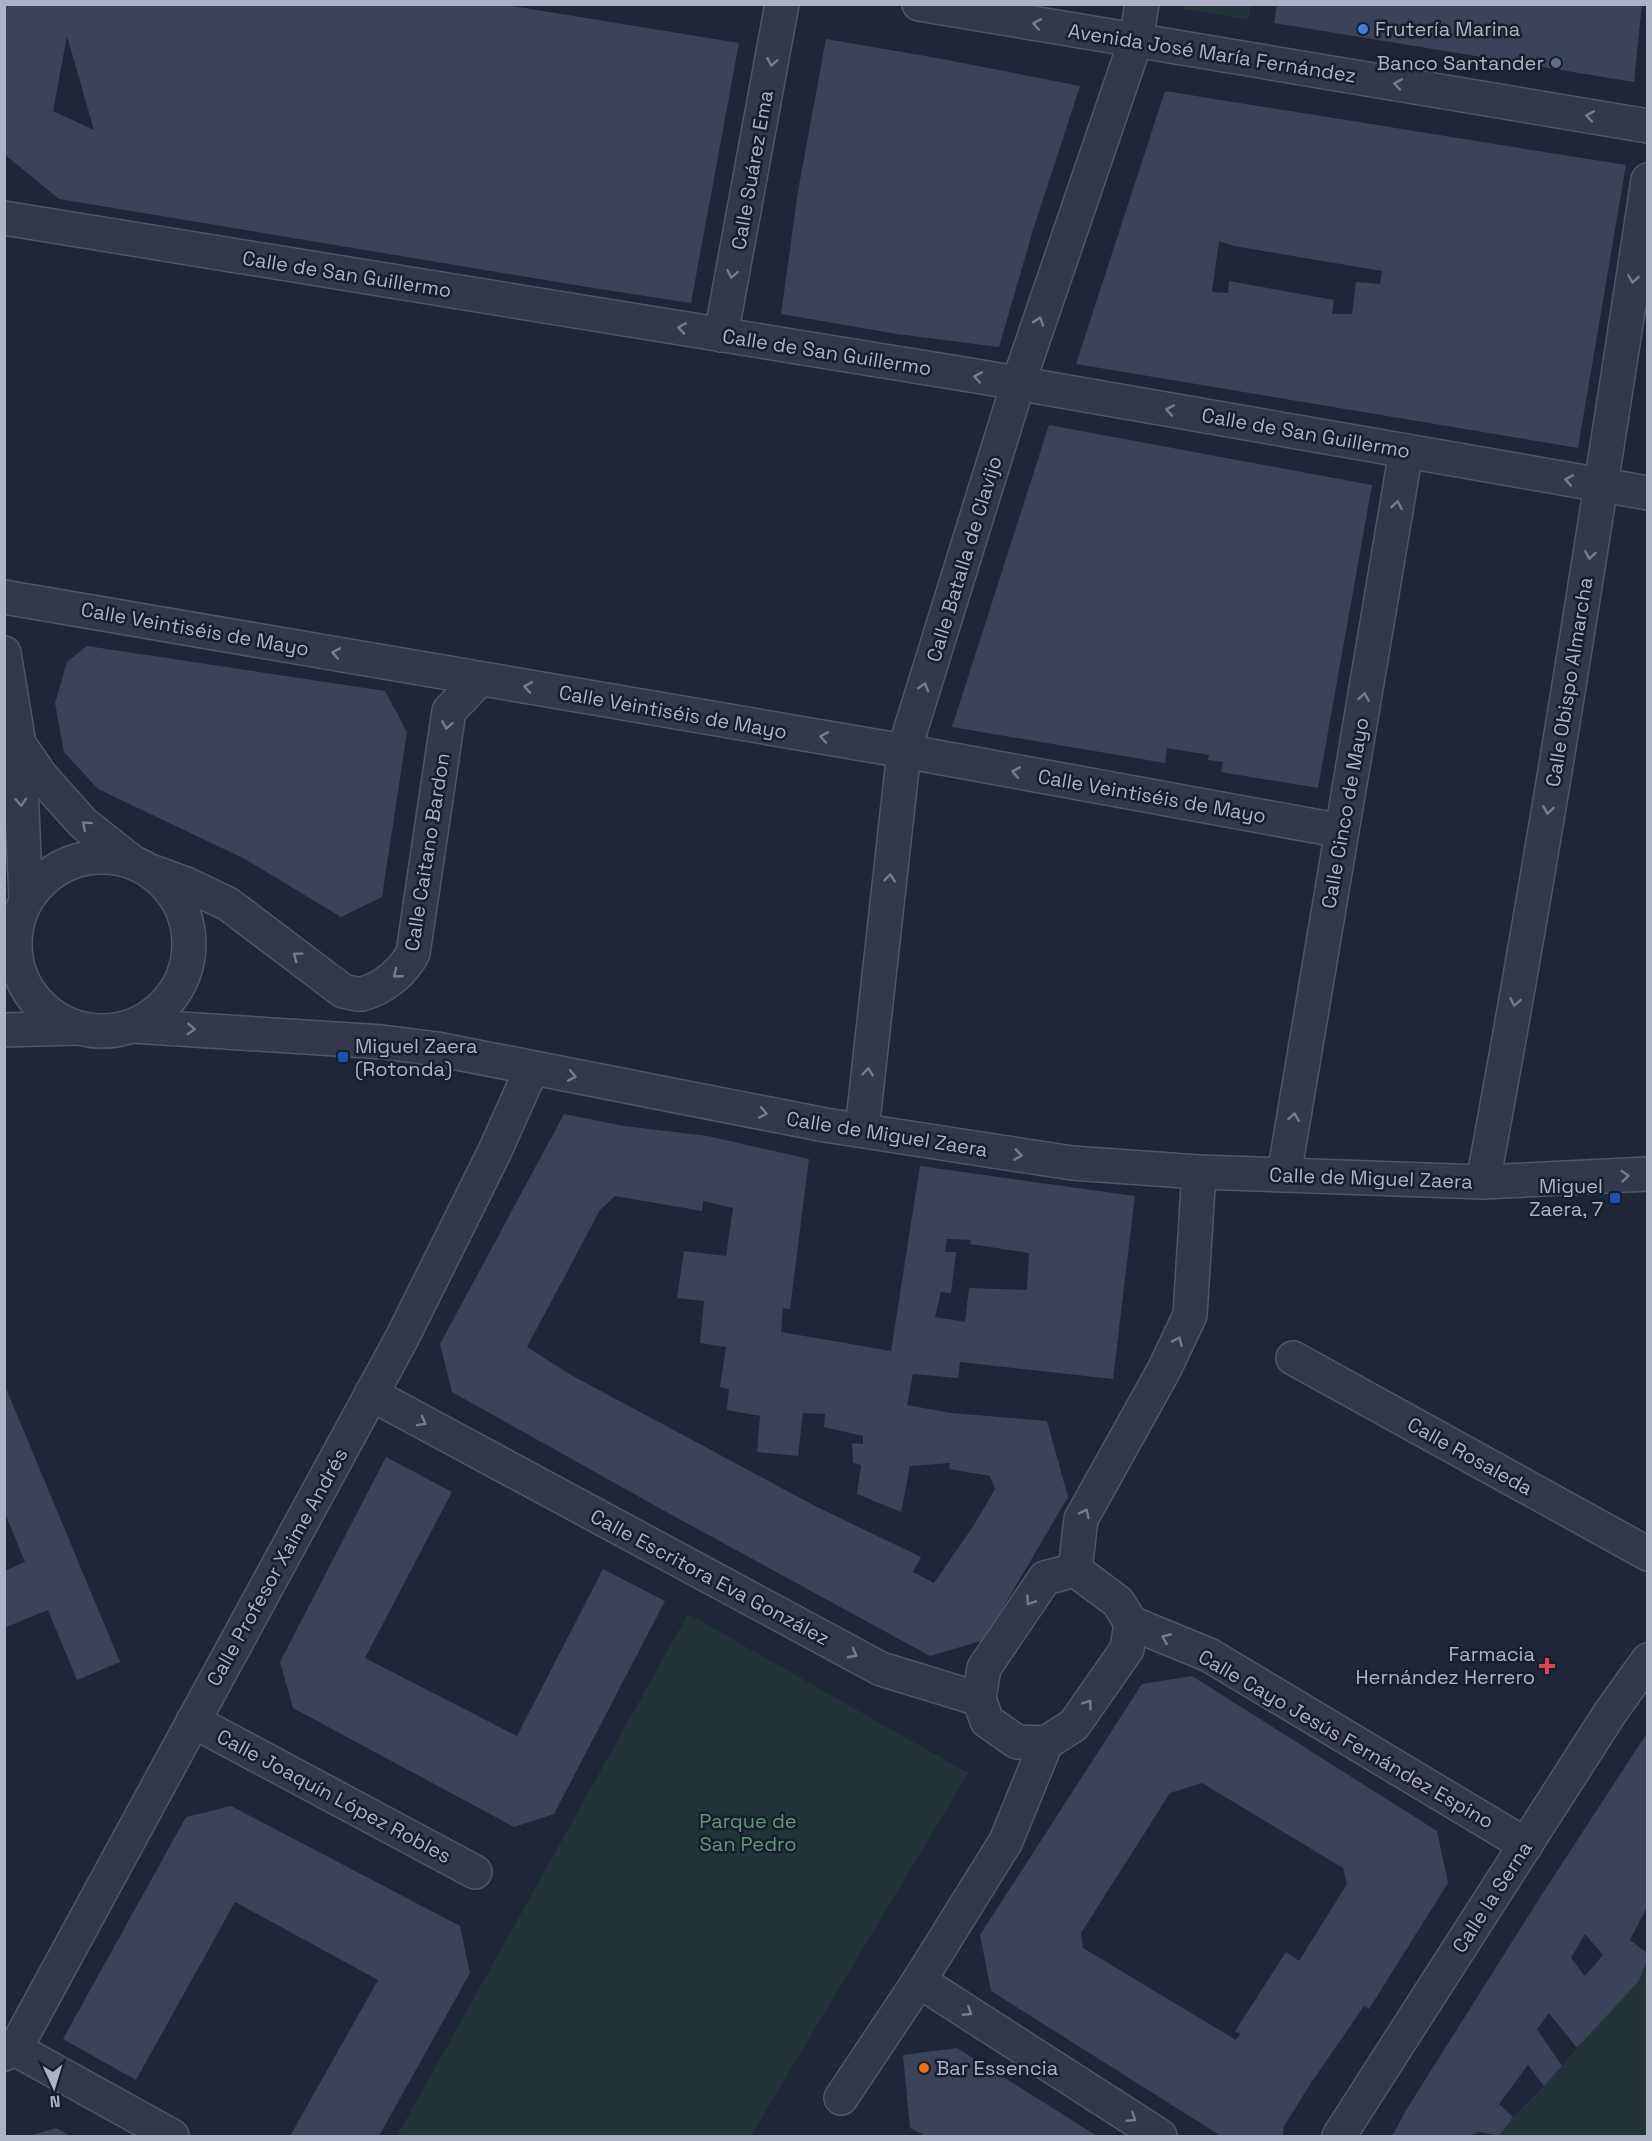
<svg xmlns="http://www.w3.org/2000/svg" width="1652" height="2141" font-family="'Space Grotesk',sans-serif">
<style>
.green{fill:#20343a}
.building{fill:#39445a;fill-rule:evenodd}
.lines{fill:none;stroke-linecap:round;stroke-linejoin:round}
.minor-casing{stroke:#4f5668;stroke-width:36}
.tertiary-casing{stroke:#4f5668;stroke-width:36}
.minor{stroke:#32394a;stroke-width:33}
.tertiary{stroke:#32394a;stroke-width:33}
.oneway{stroke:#757c8f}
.shop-dot{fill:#3f7fe0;stroke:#171e2e;stroke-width:2}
.service-dot{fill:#5c6f8a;stroke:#171e2e;stroke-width:2}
.transit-dot{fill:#1a4fb4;stroke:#171e2e;stroke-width:2}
.health-dot{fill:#e0444e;stroke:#171e2e;stroke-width:2}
.food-dot{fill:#e8710a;stroke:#171e2e;stroke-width:2}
.labels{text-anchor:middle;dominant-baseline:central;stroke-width:5;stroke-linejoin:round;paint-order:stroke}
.poi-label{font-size:20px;fill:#acb3c7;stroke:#171e2e;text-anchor:start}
.street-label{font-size:20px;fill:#acb3c7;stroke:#171e2e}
.park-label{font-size:20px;fill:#619974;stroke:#171e2e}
</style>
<rect width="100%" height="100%" fill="#1e2739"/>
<g class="green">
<polygon points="1184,5 1184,4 1251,5 1248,20 1184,9"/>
<polygon points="688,1614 968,1773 751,2136 397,2136"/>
<polygon points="1647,1960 1647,2136 1499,2136 1513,2117 1544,2086 1577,2048 1639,1981"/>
</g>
<g class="building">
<path d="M 4,4 L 501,4 L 739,43 L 691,303 L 593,288 L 59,199 L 4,154 ZM 67,36 L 94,130 L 53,111 Z"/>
<polygon points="1277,4 1642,4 1634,82 1274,23"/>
<polygon points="826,39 937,58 1080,86 1033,230 999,347 897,334 781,314 798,191"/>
<path d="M 1165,91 L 1626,165 L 1578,448 L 1076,364 ZM 1219,241 L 1234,246 L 1382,271 L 1380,284 L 1356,282 L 1352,314 L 1332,314 L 1334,300 L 1229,281 L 1228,293 L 1212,292 Z"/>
<polygon points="1049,425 1372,485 1318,788 1221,772 1223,762 1208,760 1209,755 1167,748 1165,763 952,727"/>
<polygon points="87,646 385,691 407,732 382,897 341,917 245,859 98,789 64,752 55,703 67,662"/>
<path d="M 564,1114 L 624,1126 L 708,1136 L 809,1159 L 790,1309 L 783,1308 L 781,1332 L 891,1351 L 920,1166 L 1135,1196 L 1113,1379 L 960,1362 L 958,1378 L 913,1374 L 907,1405 L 951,1413 L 1047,1421 L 1068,1497 L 984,1640 L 930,1656 L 661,1509 L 452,1392 L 440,1344 ZM 615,1196 L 702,1211 L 703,1201 L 733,1208 L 726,1256 L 684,1251 L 677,1298 L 704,1301 L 700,1343 L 726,1347 L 720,1387 L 729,1389 L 727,1410 L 760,1416 L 757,1452 L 798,1456 L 803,1413 L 825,1414 L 824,1427 L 863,1436 L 863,1444 L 852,1443 L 853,1463 L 861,1465 L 857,1494 L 901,1512 L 910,1466 L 950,1463 L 949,1469 L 990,1476 L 995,1489 L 974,1525 L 934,1583 L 913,1572 L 921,1557 L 815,1506 L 571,1375 L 527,1347 L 600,1210 ZM 947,1239 L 971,1240 L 970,1244 L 1029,1253 L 1027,1290 L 969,1288 L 965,1322 L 935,1317 L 941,1292 L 951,1293 L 956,1252 L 945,1252 Z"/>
<polygon points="5,1386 120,1662 77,1680 48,1610 4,1628 4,1571 25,1562 5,1513"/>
<polygon points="386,1457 452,1492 365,1658 517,1736 603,1569 665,1601 554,1814 514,1827 293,1708 280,1662"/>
<path d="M 1192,1676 L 1437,1831 L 1448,1883 L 1369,2009 L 1364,2006 L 1311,2083 L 1284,2126 L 1283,2136 L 1221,2136 L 991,1991 L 980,1935 L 1142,1684 ZM 1202,1783 L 1343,1868 L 1347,1884 L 1299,1961 L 1286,1952 L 1235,2031 L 1240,2034 L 1236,2040 L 1083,1948 L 1081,1933 L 1170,1793 Z"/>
<path d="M 1647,1733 L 1647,1907 L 1630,1940 L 1647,1953 L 1647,1960 L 1639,1981 L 1577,2048 L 1549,2013 L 1537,2029 L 1562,2066 L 1544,2086 L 1528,2065 L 1499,2104 L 1513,2117 L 1499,2136 L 1480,2132 L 1467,2136 L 1392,2136 L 1408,2107 L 1539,1899 ZM 1585,1934 L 1603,1955 L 1585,1976 L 1571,1958 Z"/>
<polygon points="231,1806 460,1926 470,1973 379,2136 290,2136 378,1980 235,1902 136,2080 63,2039 186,1817"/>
<polygon points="957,2048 1097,2136 926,2136 910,2128 903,2055"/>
<polygon points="56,2128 71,2136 28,2136"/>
</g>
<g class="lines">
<g class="minor-casing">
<g id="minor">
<polyline points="4,218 976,376 1648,493"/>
<polyline points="721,335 782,4"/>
<polyline points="4,597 904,751 1342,831"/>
<polyline points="19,744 41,776 83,823 131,861"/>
<path d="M 153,872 L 186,884 L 228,904 L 343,991 C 349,992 357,995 362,994 C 384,988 403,972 413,953 L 449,711 L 480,679"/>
<polyline points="862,1130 904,751 1018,384 1136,40 1142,4"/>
<polyline points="1284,1175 1406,451"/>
<path d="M 1483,1182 C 1545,849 1597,515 1648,180"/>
<polyline points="1293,1358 1648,1554"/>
<polyline points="371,1394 881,1669 979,1699 987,1721 1017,1742 1046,1743"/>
<polyline points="1075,1570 1118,1602 1131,1623 1209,1655 1526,1845"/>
<polyline points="1075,1570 1081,1519 1164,1370 1190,1315 1199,1172"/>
<polyline points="979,1699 984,1668 1045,1578 1075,1570"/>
<polyline points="193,1721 475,1872"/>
<polyline points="919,1981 1160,2136"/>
<polyline points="15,2049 172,2136"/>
<polyline points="4,2054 15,2049 402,1338 494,1153 532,1068"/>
<polyline points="841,2098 919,1981 1006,1841 1046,1743 1074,1725 1127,1649 1131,1623"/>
</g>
</g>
<g class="tertiary-casing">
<g id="tertiary">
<polyline points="919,4 1648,126"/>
<polyline points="4,653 19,744 26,899"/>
<circle cx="102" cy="944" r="87"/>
<polyline points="133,1026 382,1042 437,1049 825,1125 1072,1163 1199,1172 1483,1182 1648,1174"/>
<polyline points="4,1030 77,1028"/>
<polyline points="1339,2136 1610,1713 1648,1660"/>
</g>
</g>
<use href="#minor" class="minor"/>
<use href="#tertiary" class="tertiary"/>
</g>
<defs><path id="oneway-chevron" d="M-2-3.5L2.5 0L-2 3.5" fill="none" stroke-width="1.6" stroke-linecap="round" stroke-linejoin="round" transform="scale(1.5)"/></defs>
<g class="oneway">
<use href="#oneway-chevron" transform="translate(1037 24) rotate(-170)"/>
<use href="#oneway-chevron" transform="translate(772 62) rotate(100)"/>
<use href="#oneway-chevron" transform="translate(1398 84) rotate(-170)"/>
<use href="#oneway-chevron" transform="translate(1590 116) rotate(-170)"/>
<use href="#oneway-chevron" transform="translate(732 274) rotate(101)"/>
<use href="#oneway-chevron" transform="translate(1633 279) rotate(99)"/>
<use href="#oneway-chevron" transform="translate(1039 321) rotate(-71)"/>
<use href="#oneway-chevron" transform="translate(682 328) rotate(-171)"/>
<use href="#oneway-chevron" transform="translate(978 377) rotate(-170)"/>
<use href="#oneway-chevron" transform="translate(1170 410) rotate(-170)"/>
<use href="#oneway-chevron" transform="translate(1569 480) rotate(-170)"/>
<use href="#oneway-chevron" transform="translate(1397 505) rotate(-80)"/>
<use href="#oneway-chevron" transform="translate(1590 555) rotate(99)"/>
<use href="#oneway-chevron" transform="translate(336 653) rotate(-170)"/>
<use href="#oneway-chevron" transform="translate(528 687) rotate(-170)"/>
<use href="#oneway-chevron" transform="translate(924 687) rotate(-73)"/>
<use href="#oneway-chevron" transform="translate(1364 697) rotate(-80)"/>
<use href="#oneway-chevron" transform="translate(447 725) rotate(99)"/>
<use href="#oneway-chevron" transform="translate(824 737) rotate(-170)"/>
<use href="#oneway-chevron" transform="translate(1016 772) rotate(-170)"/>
<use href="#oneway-chevron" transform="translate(21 802) rotate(87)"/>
<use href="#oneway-chevron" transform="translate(1548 810) rotate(99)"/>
<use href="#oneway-chevron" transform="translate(86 825) rotate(-138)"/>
<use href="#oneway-chevron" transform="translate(890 878) rotate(-84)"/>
<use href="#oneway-chevron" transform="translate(297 956) rotate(-143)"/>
<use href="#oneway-chevron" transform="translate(397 974) rotate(141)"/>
<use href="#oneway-chevron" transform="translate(1515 1002) rotate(100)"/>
<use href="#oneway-chevron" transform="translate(191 1029) rotate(3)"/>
<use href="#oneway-chevron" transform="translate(868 1072) rotate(-84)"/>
<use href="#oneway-chevron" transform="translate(572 1076) rotate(11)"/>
<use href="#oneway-chevron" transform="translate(763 1113) rotate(11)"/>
<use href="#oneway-chevron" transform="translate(1294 1117) rotate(-81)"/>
<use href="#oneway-chevron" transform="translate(1018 1155) rotate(9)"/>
<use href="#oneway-chevron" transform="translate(1625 1176) rotate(-5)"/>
<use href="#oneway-chevron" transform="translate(1178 1341) rotate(-65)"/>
<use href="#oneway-chevron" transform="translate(422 1422) rotate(29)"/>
<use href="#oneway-chevron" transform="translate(1085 1513) rotate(-64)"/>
<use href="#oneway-chevron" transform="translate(1030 1601) rotate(124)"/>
<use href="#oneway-chevron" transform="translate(1166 1638) rotate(-157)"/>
<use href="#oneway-chevron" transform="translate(853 1654) rotate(28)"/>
<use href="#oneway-chevron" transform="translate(1088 1704) rotate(-55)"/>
<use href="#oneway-chevron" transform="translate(968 2012) rotate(33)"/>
<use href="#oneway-chevron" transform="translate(1132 2118) rotate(33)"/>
</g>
<circle class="shop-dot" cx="1363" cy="29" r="6"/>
<circle class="service-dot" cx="1556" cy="63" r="6"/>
<g class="transit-dot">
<rect x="337" y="1051" width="12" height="12" rx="3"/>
<rect x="1609" y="1192" width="12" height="12" rx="3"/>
</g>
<path class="health-dot" d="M1544 1657h6v6h6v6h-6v6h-6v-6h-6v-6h6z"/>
<circle class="food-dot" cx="924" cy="2068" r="6"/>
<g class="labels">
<g class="poi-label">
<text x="1375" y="29">Frutería Marina</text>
<text x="1544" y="63" text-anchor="end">Banco Santander</text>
<text x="355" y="1046">Miguel Zaera<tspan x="355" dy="23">(Rotonda)</tspan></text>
<text x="1603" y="1186" text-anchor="end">Miguel<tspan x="1603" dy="23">Zaera, 7</tspan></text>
<text x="1535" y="1654" text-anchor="end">Farmacia<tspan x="1535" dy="23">Hernández Herrero</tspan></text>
<text x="936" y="2068">Bar Essencia</text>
</g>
<g class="street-label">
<text transform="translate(1212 53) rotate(9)">Avenida José María Fernández</text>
<text transform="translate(752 170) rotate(-80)">Calle Suárez Ema</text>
<text transform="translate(347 274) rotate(9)">Calle de San Guillermo</text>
<text transform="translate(827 352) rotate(9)">Calle de San Guillermo</text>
<text transform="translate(1306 433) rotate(10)">Calle de San Guillermo</text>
<text transform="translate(964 559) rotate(-73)">Calle Batalla de Clavijo</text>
<text transform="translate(195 629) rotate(10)">Calle Veintiséis de Mayo</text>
<text transform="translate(1569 682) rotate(-81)">Calle Obispo Almarcha</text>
<text transform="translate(673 712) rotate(10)">Calle Veintiséis de Mayo</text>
<text transform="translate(1152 796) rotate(10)">Calle Veintiséis de Mayo</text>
<text transform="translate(1345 813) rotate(-80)">Calle Cinco de Mayo</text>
<text transform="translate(427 852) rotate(-81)">Calle Caitano Bardon</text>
<text transform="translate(887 1134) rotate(9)">Calle de Miguel Zaera</text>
<text transform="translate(1371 1178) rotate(2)">Calle de Miguel Zaera</text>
<text transform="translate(1470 1456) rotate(29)">Calle Rosaleda</text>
<text transform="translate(277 1567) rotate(-61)">Calle Profesor Xaime Andrés</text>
<text transform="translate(710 1577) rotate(28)">Calle Escritora Eva González</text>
<text transform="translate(1346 1739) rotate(30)">Calle Cayo Jesús Fernández Espino</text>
<text transform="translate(334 1796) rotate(28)">Calle Joaquín López Robles</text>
<text transform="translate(1492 1897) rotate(-57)">Calle la Serna</text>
</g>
<g class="park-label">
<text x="748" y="1821">Parque de<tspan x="748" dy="23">San Pedro</tspan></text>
</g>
</g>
<rect width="1652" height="2141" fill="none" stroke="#acb3c7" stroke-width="12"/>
<g transform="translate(54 2087) rotate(176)" stroke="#171e2e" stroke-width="4.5" paint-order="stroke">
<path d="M0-4.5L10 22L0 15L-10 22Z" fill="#acb3c7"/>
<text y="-9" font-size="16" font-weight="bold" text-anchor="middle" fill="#acb3c7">N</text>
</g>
</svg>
